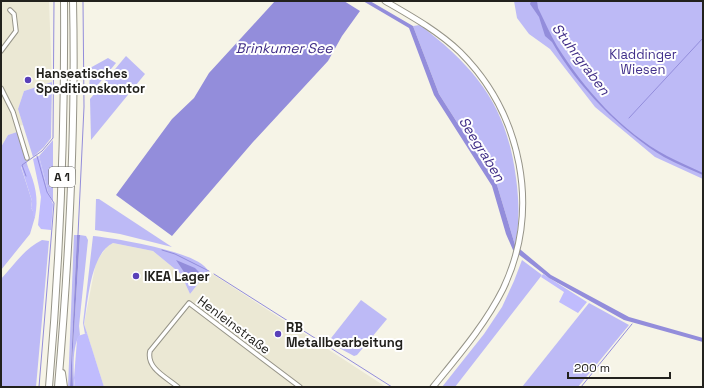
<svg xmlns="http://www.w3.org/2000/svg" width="704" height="388" font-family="'Space Grotesk',sans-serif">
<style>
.built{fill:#ebe8d4}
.green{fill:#bdbaf6}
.forest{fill:#c0bcfd}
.water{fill:#938ddb}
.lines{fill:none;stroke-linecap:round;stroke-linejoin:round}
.stream{stroke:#938ddb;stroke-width:1}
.minor-casing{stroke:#969488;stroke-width:5.5}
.secondary-casing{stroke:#969488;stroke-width:7}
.motorway-casing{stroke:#969488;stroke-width:8}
.minor{stroke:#fff;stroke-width:3.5}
.secondary{stroke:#fff;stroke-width:5}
.motorway{stroke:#fff;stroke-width:6}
.poi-dot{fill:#5940b9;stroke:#fff;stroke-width:1.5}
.labels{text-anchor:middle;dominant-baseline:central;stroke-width:4;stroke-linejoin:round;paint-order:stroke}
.shield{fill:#fff;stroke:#646461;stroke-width:1}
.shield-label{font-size:12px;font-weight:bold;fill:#22211d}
.park-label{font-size:13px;fill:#42308b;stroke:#fff}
.poi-label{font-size:13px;font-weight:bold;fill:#22211d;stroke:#fff;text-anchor:start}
.street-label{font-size:13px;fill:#22211d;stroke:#fff}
.water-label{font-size:14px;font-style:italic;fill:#402d87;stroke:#fff}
</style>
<rect width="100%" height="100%" fill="#f6f4e7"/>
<g class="built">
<polygon points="1,1 49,1 52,82 24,91 18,109 23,125 16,127 17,132 8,135 1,147"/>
<polygon points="113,243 153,251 181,274 190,294 208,271 386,387 104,387 84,324 96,262 108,245"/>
</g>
<g class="green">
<polygon points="514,1 703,1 703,179 655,157 595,107 550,49 529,34 517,18"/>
<path d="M 420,25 C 476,68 507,106 516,178 C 519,200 520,223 515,245 L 497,185 L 439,94 L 413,26 Z"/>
<polygon points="126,56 145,74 91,140 90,99"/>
<polygon points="108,58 116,63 91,93 89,93 90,68"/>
<polygon points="52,82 51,138 44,147 33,157 18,109 24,91"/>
<polygon points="17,132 28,167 21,167 32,201 31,208 33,211 33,215 35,217 30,234 1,270 1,147 8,135"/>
<polygon points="53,140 53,202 48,192 39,156"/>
<polygon points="96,199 99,199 172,247 120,234 95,230"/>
<polygon points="74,235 77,235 70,387 68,387"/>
<path d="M 80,235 L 86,236 L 88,240 L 79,326 L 80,335 C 72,344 73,375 75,387 L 73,387 L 72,363 Z"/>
<path d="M 93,236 C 114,238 201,252 208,271 L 190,294 L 181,274 L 153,251 L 113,243 C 90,254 88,302 84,324 L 87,333 L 85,334 L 83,323 Z"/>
<path d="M 42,240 L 49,241 L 36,387 L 1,387 L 1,279 C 13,266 25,248 42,240 Z"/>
<polygon points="522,260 542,275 455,387 442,387 484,334 502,307 514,281"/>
<polygon points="361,300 387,319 357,355 354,356 328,342"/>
<polygon points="589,303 629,325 578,387 522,387"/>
</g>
<g class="forest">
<polygon points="39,156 48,192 53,204 51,230 41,229 38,225 41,197 33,159"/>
<path d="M 21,166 L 28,167 C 35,184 39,198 35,217 L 33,216 L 33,211 L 31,208 L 32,201 Z"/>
<polygon points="543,274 587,302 578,313 559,302 564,292 541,277"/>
<polygon points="87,333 104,387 75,387 74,378 77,340 78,336"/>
</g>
<g class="water">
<polygon points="275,1 344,1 360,11 342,36 328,61 253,142 172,236 116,195 172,119 194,98 209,73"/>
<polygon points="363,1 370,1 413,26 439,94 497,185 515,245 551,275 629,317 703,338 703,342 624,320 549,278 513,250 506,234 492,186 434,95 409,28"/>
<path d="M 531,1 L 537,1 L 538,8 C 544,20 550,34 557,46 C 584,89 622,132 667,156 C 678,162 691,167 703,173 L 703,175 C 690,169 677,164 664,157 C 621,131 577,86 552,42 L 545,36 L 539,17 L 530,4 Z"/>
<polygon points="77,235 80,235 72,363 73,387 70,387"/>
<polygon points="176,260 195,268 201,274 192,284"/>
</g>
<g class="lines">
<g class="stream">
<polyline points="629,118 703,38"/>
<polyline points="37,156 47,192 54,203 39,387"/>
<polyline points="26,176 22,165 42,151 53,138 54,1"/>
<polyline points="78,235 84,107 83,1"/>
<polyline points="162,250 175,254 209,271"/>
<polyline points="214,274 392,387"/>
<polyline points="581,387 632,324"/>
</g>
<g class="minor-casing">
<g id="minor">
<polyline points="1,51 16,31 14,14 10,10"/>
<polyline points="1,88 13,112 27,158"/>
<path d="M 178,387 C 166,377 146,368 150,351 L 189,303 L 300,387"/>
</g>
</g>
<g class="secondary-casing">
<path id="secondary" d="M 385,1 C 411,16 438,31 460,52 C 522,114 541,209 503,289 C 485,325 458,356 433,387"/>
</g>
<g class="motorway-casing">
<g id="motorway">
<polyline points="62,373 64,387"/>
<path d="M 49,387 C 60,259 65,130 64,1"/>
<path d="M 58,387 C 69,259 76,130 73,1"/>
</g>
</g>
<use href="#minor" class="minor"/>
<use href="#secondary" class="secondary"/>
<use href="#motorway" class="motorway"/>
</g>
<g class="poi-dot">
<circle cx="28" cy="80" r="4"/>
<circle cx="136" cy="276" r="4"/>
<circle cx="278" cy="334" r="4"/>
</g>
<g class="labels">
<rect class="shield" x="49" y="167" width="26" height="20" rx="3"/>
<g class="shield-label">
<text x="62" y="177">A 1</text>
</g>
<g class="park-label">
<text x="643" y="54">Kladdinger<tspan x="643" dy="15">Wiesen</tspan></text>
</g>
<g class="poi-label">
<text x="36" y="73">Hanseatisches<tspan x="36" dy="15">Speditionskontor</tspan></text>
<text x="144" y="276">IKEA Lager</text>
<text x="286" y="327">RB<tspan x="286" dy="15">Metallbearbeitung</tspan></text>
</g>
<g class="street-label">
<text transform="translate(234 325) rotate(37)">Henleinstraße</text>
</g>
<g class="water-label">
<text x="284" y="48">Brinkumer See</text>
<text transform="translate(581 59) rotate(53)">Stuhrgraben</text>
<text transform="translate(482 149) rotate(58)">Seegraben</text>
</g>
</g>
<rect width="704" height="388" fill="none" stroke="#22211d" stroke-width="4"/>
<path d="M568 372v6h102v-6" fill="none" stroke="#22211d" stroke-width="2"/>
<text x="574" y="372" font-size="12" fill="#22211d" stroke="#ffffff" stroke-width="3" paint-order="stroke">200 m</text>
</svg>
